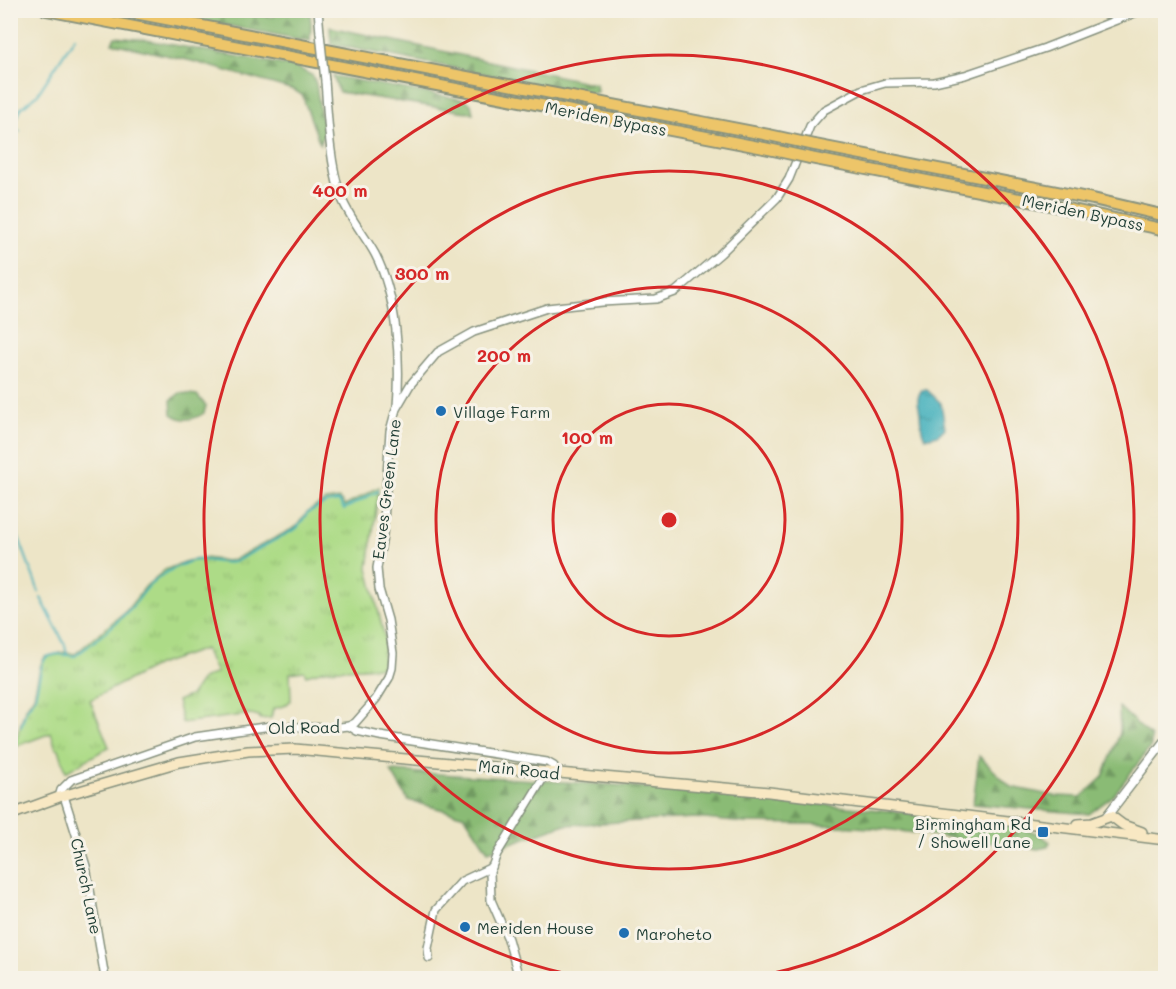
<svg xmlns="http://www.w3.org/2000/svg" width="1176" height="989" font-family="Mali,sans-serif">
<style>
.grass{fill:url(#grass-tufts);stroke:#668c5e;stroke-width:1.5}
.forest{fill:url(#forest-firs);stroke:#547c54;stroke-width:1.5}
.water{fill:url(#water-ripples);stroke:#2f7678;stroke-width:1.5}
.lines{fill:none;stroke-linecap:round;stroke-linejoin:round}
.stream{stroke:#3fafbb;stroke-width:2}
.minor-casing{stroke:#86917e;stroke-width:10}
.tertiary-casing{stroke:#86917e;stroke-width:11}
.secondary-casing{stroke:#86917e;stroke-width:12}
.trunk-casing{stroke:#86917e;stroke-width:14}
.minor{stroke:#fff;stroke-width:7}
.tertiary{stroke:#fff;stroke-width:8}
.secondary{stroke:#f8e8c3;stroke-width:9}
.trunk{stroke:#edc569;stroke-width:10}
.minor-bridge-casing{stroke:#86917e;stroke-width:10;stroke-linecap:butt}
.trunk-bridge-casing{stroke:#86917e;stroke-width:14;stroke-linecap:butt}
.minor-bridge{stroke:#fff;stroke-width:7}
.trunk-bridge{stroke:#edc569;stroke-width:10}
.ring{fill:none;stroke:#d62828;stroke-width:3}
.poi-dot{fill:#1f6fb2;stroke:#f7f3e8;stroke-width:2}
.labels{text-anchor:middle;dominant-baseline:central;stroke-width:6;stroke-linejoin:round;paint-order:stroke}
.street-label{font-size:16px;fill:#1f3d34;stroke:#f7f3e8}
.poi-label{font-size:16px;fill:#1f3d34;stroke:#f7f3e8;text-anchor:start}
.centre{fill:#d62828;stroke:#f7f3e8;stroke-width:3}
.ring-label{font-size:18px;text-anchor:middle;font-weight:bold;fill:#d62828;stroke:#f7f3e8;stroke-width:6;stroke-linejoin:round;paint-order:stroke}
</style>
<defs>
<pattern id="grass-tufts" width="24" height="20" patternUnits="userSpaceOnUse" patternTransform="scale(1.5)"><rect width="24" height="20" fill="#addb87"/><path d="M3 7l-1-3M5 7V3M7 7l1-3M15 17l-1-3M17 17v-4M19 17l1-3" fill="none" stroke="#94bd75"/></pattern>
<pattern id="forest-firs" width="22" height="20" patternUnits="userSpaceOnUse" patternTransform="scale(1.5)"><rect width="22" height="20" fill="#8abb74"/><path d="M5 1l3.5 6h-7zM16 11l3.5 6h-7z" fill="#709960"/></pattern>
<pattern id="water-ripples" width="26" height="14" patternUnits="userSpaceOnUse" patternTransform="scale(1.5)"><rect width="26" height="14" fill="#3fafbb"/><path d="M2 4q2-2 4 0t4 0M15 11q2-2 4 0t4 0" fill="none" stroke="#349099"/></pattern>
</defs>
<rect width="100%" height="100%" fill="#f7f3e8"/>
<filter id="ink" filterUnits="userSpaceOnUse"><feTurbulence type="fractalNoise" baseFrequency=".0167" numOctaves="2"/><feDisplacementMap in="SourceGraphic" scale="12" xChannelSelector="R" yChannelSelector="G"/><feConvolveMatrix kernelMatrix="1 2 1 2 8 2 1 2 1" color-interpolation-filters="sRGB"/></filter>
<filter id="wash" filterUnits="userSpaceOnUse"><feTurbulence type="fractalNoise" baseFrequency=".008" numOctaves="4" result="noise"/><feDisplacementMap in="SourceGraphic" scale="24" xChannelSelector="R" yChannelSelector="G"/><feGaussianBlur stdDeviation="1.35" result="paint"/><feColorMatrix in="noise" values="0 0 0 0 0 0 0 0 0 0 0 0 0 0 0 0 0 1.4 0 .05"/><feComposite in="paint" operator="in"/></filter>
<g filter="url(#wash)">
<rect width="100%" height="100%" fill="#ede5c7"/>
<polygon class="grass" points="379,487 368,568 385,639 382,667 324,670 306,675 304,671 290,673 291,700 286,705 273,709 271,718 260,719 259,716 251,714 182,723 177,701 191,695 202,679 216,673 205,649 157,665 90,700 109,747 66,772 59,749 56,749 51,733 14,747 25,709 34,696 41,664 45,657 65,652 75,654 126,611 146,586 165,570 187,561 205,558 226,561 233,560 296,527 308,511 325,501 339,499 345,506"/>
<g class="forest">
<polygon points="216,11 274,17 273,11 310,11 311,25 310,41 151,11"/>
<polygon points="330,27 596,84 597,92 588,94 331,44"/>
<polygon points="115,37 146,40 296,67 313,76 316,84 324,135 320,144 302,95 294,90 192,61 112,43"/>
<polygon points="333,76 465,100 471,104 473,113 339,92"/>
<path d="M 180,393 L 197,395 L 206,406 L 204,413 C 194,420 182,422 172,414 L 171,400 Z"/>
<polygon points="1119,707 1151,737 1151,746 1113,796 1089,814 973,804 979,756 1011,787 1055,796 1081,797 1103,777 1120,733"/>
<polygon points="391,771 628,786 901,812 1011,826 1037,833 1050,842 1047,847 1038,849 884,829 810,824 745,823 695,818 563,825 488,851 465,816 408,800"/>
</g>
<path class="water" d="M 922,390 L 927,390 L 941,403 L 945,428 L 938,435 L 925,438 C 920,429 921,423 920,414 C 919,404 915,398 922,390 Z"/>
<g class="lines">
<g class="stream">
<polyline points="20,131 15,129 14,125 21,108 37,95 75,37"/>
<polyline points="10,514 39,592"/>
<polyline points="41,598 65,645 67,655"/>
<path d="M 21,727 L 26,710 L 35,697 L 42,664 L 46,657 L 58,654 L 75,656 C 93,643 112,627 128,611 C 136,604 141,594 149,586 C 159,576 175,567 188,562 C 204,556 218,565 234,562 L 297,528 L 308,512 L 326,503 L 339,501 L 344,509 L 378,491"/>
</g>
</g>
</g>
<g filter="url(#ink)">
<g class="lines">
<g class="minor-casing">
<g id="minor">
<polyline points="318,10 320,33"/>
<path d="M 325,81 C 328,118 329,158 340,194 C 347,215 364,234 375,254 C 397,296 401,360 397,406"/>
<polyline points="349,726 355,723 376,699 389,678 392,668 393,653 388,620 379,589 377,568 383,536 390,431 396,409 410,385 438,352 474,332 547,308 602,302 656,299 675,292 721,253 777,198 789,179 810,126 824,110 861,90 885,83 934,82 965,75 1045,48 1142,10"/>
<polyline points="64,796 86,866 105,978"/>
<polyline points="59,797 61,790 71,780 195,737 271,726 330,728 349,726 357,731 380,736 547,762 554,766 555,773"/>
<polyline points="429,958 428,948 436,910 462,881 492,867"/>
<polyline points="519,978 508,939 491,900 490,872 497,854 547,772"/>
</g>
</g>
<g class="tertiary-casing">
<polyline id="tertiary" points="1106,817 1166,739"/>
</g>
<g class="secondary-casing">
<g id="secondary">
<polyline points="10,815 59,797 179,762 248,751 295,749 769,792 1166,840"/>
<polyline points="1078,824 1092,823 1111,816 1123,825 1142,832"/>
</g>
</g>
<g class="trunk-casing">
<g id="trunk">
<polyline points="46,10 764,148"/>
<polyline points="119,10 769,135"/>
<polyline points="815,145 1093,199 1166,216"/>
<polyline points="810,158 1040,203 1166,230"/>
</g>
</g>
<use href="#minor" class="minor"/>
<use href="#tertiary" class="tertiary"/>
<use href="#secondary" class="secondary"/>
<use href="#trunk" class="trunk"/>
<g class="minor-bridge-casing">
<polyline id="minor-bridge" points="320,33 325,81"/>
</g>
<g class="trunk-bridge-casing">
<g id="trunk-bridge">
<polyline points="769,135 815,145"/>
<polyline points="764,148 810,158"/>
</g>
</g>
<use href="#minor-bridge" class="minor-bridge"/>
<use href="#trunk-bridge" class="trunk-bridge"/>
</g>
</g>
<g class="ring">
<circle cx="669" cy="520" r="116"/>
<circle cx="669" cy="520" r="233"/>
<circle cx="669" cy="520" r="349"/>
<path d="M588 978A465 465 0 1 1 750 978"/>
</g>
<g class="poi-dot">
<circle cx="441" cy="411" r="6"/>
<rect x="1037" y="826" width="12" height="12" rx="3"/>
<circle cx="465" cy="927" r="6"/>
<circle cx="624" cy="933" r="6"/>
</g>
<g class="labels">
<g class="street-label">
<text transform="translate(606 118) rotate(11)">Meriden Bypass</text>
<text transform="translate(1083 212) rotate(12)">Meriden Bypass</text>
<text transform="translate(386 489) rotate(-83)">Eaves Green Lane</text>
<text transform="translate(304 727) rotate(-1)">Old Road</text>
<text transform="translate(519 769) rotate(6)">Main Road</text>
<text transform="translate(87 886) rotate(78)">Church Lane</text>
</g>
<g class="poi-label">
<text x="453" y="411">Village Farm</text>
<text x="1031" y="823" text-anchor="end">Birmingham Rd<tspan x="1031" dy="18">/ Showell Lane</tspan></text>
<text x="477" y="927">Meriden House</text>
<text x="636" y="933">Maroheto</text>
</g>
</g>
<circle cx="669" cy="520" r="9" class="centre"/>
<g class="ring-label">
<text x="340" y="197">400 m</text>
<text x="422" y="280">300 m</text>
<text x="504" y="362">200 m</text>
<text x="587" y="444">100 m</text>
</g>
<rect width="1176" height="989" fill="none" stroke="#f7f3e8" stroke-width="36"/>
</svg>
